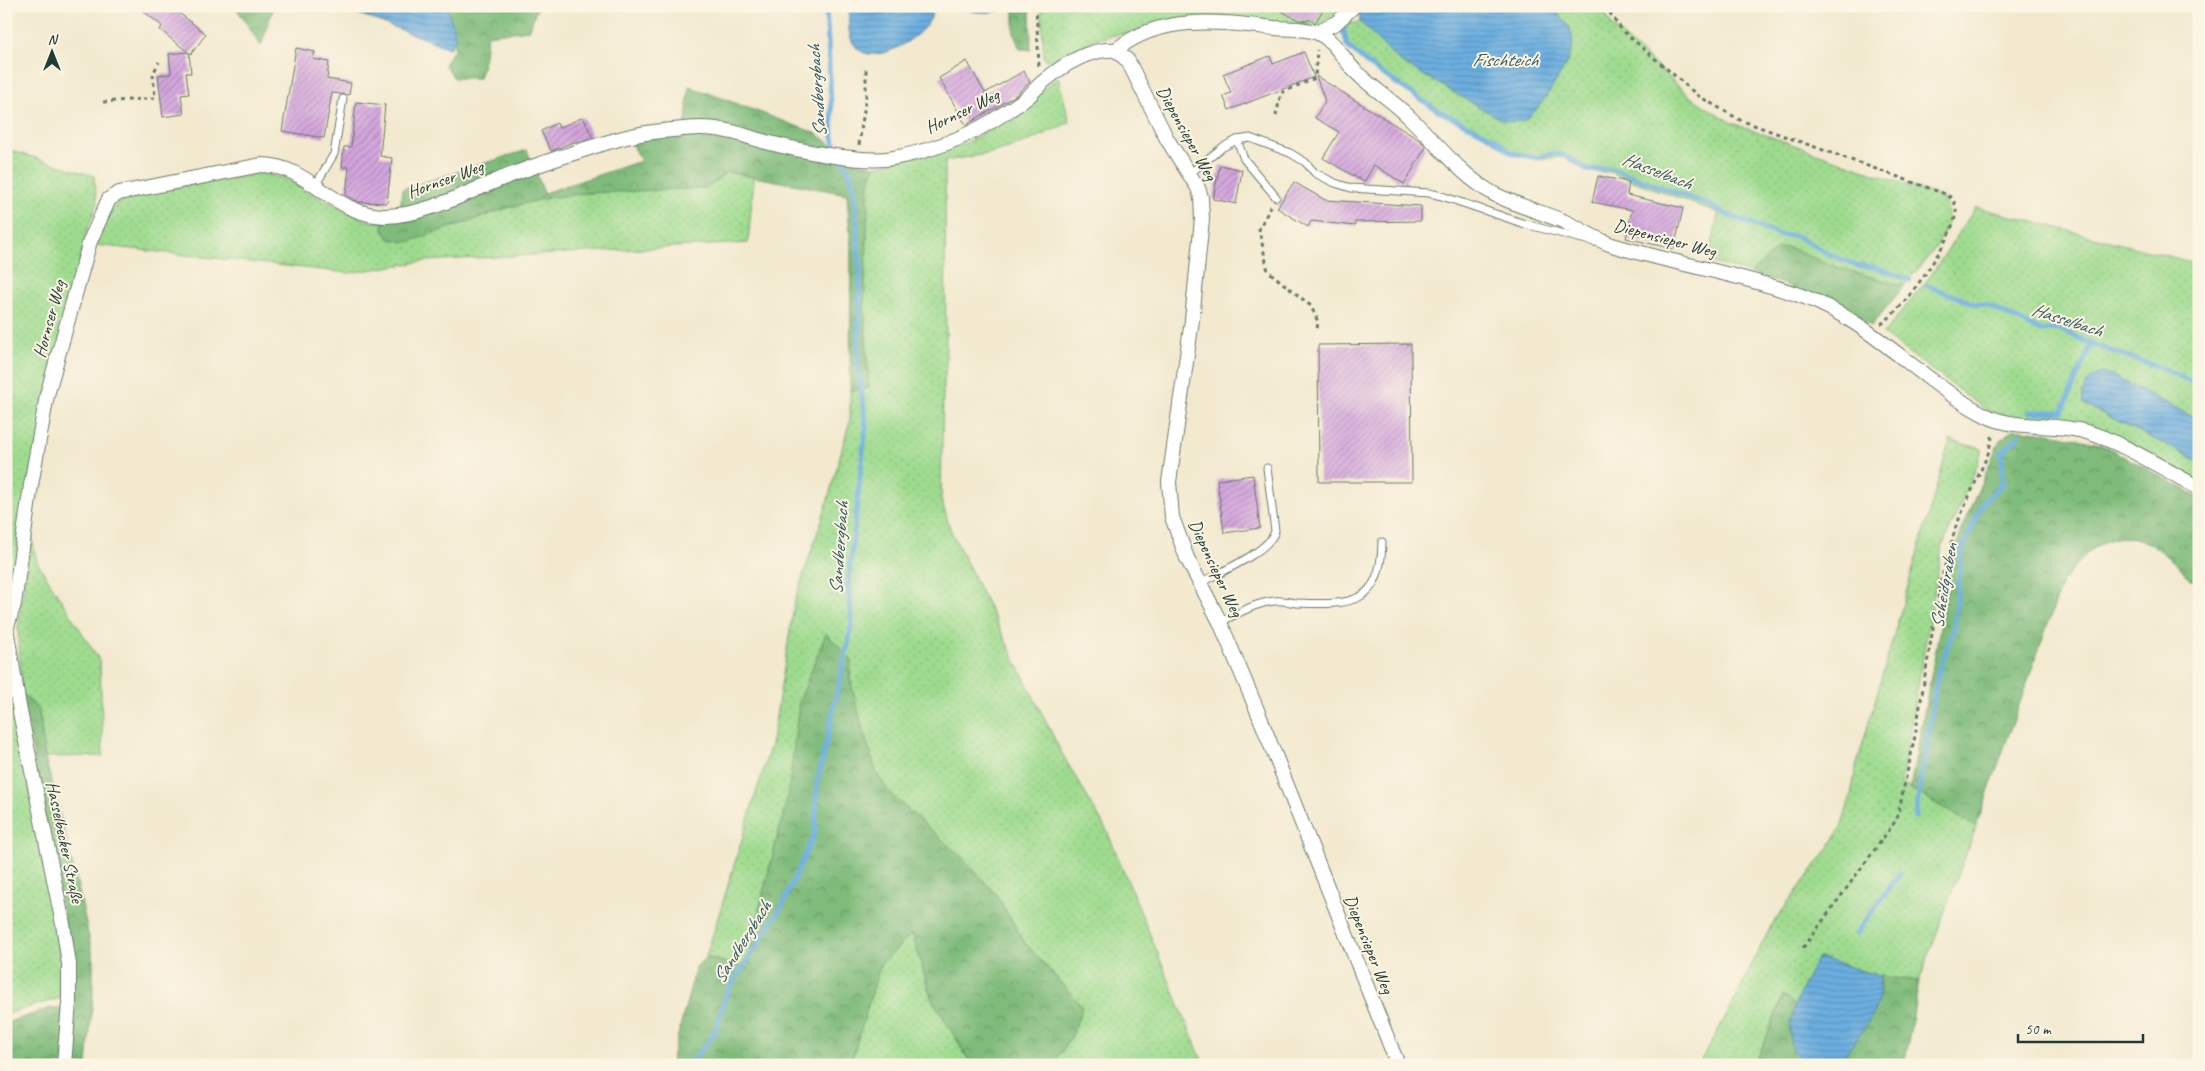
<svg xmlns="http://www.w3.org/2000/svg" width="2205" height="1071" font-family="Caveat,sans-serif">
<style>
.grass{fill:url(#grass-dots);stroke:#5f8c62}
.forest{fill:url(#forest-crowns);stroke:#4f7c57}
.water{fill:url(#water-rules);stroke:#46768a}
.lines{fill:none;stroke-linecap:round;stroke-linejoin:round}
.stream{stroke:#6caee0;stroke-width:5}
.building{fill:url(#building-hatch)}
.service-casing{stroke:#69796a;stroke-width:9}
.minor-casing{stroke:#69796a;stroke-width:16}
.path{stroke:#69796a;stroke-width:3;stroke-dasharray:4 4;stroke-linecap:butt}
.service{stroke:#fff;stroke-width:7}
.minor{stroke:#fff;stroke-width:14}
.labels{text-anchor:middle;dominant-baseline:central;stroke-width:4;stroke-linejoin:round;paint-order:stroke}
.street-label{font-size:18px;fill:#1f3d34;stroke:#fcf5e5}
.water-label{font-size:19px;font-style:italic;fill:#32595f;stroke:#fcf5e5}
</style>
<defs>
<pattern id="grass-dots" width="8" height="8" patternUnits="userSpaceOnUse" patternTransform="scale(1.25)"><rect width="8" height="8" fill="#9fdb8f"/><path d="M2 2h.1M6 6h.1" fill="none" stroke="#88bd7c" stroke-width="1.8" stroke-linecap="round"/></pattern>
<pattern id="forest-crowns" width="20" height="18" patternUnits="userSpaceOnUse" patternTransform="scale(1.25)"><rect width="20" height="18" fill="#7fbb7a"/><path d="M2 6a3 3 0 1 1 6 0M12 15a3 3 0 1 1 6 0" fill="none" stroke="#679965"/></pattern>
<pattern id="water-rules" width="6" height="5" patternUnits="userSpaceOnUse" patternTransform="scale(1.25)"><rect width="6" height="5" fill="#6caee0"/><path d="M0 2.5h6" fill="none" stroke="#588fb6"/></pattern>
<pattern id="building-hatch" width="6" height="6" patternUnits="userSpaceOnUse" patternTransform="scale(1.25)"><rect width="6" height="6" fill="#d4a6de"/><path d="M-1 1l2-2M0 6l6-6M5 7l2-2" fill="none" stroke="#ab88b5"/></pattern>
</defs>
<rect width="100%" height="100%" fill="#fcf5e5"/>
<filter id="ink" filterUnits="userSpaceOnUse"><feTurbulence type="fractalNoise" baseFrequency=".02" numOctaves="2"/><feDisplacementMap in="SourceGraphic" scale="10" xChannelSelector="R" yChannelSelector="G"/><feConvolveMatrix kernelMatrix="1 2 1 2 8 2 1 2 1" color-interpolation-filters="sRGB"/></filter>
<filter id="wash" filterUnits="userSpaceOnUse"><feTurbulence type="fractalNoise" baseFrequency=".0096" numOctaves="4" result="noise"/><feDisplacementMap in="SourceGraphic" scale="20" xChannelSelector="R" yChannelSelector="G"/><feGaussianBlur stdDeviation="1.12" result="paint"/><feColorMatrix in="noise" values="0 0 0 0 0 0 0 0 0 0 0 0 0 0 0 0 0 1.4 0 .05"/><feComposite in="paint" operator="in"/></filter>
<g filter="url(#wash)">
<rect width="100%" height="100%" fill="#f2e9cf"/>
<g class="grass">
<polygon points="1041,6 1343,6 1315,29 1209,17 1095,39 1057,63 1044,59"/>
<path d="M 1552,6 L 1601,6 L 1612,26 L 1692,98 L 1732,123 L 1944,198 C 1960,232 1922,261 1904,286 L 1836,267 L 1789,248 L 1778,248 L 1751,273 L 1709,262 L 1718,213 L 1610,172 L 1587,172 L 1564,157 L 1536,159 L 1510,154 L 1492,140 L 1367,66 L 1345,40 L 1338,26 L 1360,22 L 1399,61 L 1445,87 L 1566,66 C 1576,34 1574,31 1552,6 Z"/>
<polygon points="1058,77 1070,122 1025,143 987,154 945,161 946,365 943,392 941,499 951,531 1061,752 1107,831 1204,1065 1052,1065 1072,1036 1082,1007 1026,944 995,893 889,793 877,774 864,734 850,679 851,659 788,796 760,905 748,969 706,957 772,741 795,600 825,510 850,420 850,391 869,388 864,308 869,181 875,166 966,143 1002,122"/>
<polygon points="6,149 94,176 97,204 86,233 6,603"/>
<polygon points="726,172 754,177 748,243 425,261 349,273 95,245 113,207 132,195 260,173 283,178 310,193 368,221 454,227 510,207 547,198 586,193 707,188"/>
<polygon points="1976,207 2199,264 2199,420 2113,376 2083,404 2199,461 2199,482 2109,434 2073,422 2057,423 2012,418 1986,410 1883,334 1929,278"/>
<polygon points="1950,440 1982,449 1975,471 1942,547 1901,783 1976,827 1919,981 1879,976 1818,957 1795,1006 1783,995 1755,1065 1698,1065 1728,1013 1771,926 1830,846 1841,827 1851,796 1856,767"/>
<polygon points="31,534 37,562 100,661 103,756 45,757 39,710 22,693 18,627"/>
<polygon points="6,672 58,924 64,967 60,998 6,1014"/>
<polygon points="912,933 931,997 972,1065 850,1065 880,966"/>
</g>
<g class="forest">
<polygon points="235,6 274,6 261,46"/>
<polygon points="441,6 538,6 529,30 487,35 485,57 479,78 454,78 444,64 455,49"/>
<polygon points="1014,6 1030,6 1031,50 1020,49 1014,34"/>
<polygon points="689,86 815,133 856,162 875,166 869,181 864,308 869,388 850,391 851,248 847,194 727,172 707,188 586,193 547,198 510,207 408,242 389,239 383,229 383,212 400,212 402,189 527,150 544,193 641,161 631,141 685,131"/>
<polygon points="1778,248 1789,248 1836,267 1904,286 1871,326 1822,298 1751,273"/>
<path d="M 2014,429 L 2056,434 L 2101,444 L 2199,497 L 2199,586 C 2167,557 2141,519 2095,547 C 2083,555 2073,570 2063,581 L 1976,827 L 1910,788 L 1948,585 L 1960,532 L 2000,440 Z"/>
<polygon points="826,633 851,659 850,679 864,734 877,774 889,793 963,858 995,893 1026,944 1082,1007 1072,1036 1052,1065 972,1065 931,997 912,933 880,966 850,1065 670,1065 696,967 706,957 748,969 760,905 788,796 799,702"/>
<polygon points="22,693 39,710 45,757 77,882 93,956 93,994 87,1065 6,1065 6,1023 51,1008 63,1008 75,982"/>
<polygon points="1879,976 1919,981 1904,1065 1830,1065 1840,1061 1881,985"/>
<polygon points="1784,995 1795,1006 1790,1031 1801,1061 1821,1065 1755,1065"/>
</g>
<g class="water">
<polygon points="338,6 447,6 456,38 450,48 446,47"/>
<path d="M 849,6 L 932,6 C 932,10 932,15 931,18 C 921,39 867,73 852,41 C 847,31 849,17 849,6 Z"/>
<path d="M 959,6 L 1000,6 L 998,11 C 987,14 969,13 959,6 Z"/>
<path d="M 1364,6 L 1552,6 C 1561,17 1572,27 1573,42 C 1574,58 1538,113 1525,120 C 1517,123 1510,121 1502,120 L 1399,61 L 1360,22 L 1359,11 Z"/>
<path d="M 2099,373 L 2113,376 L 2199,420 L 2199,461 L 2083,404 C 2081,388 2085,382 2099,373 Z"/>
<path d="M 1818,957 L 1879,976 C 1886,1008 1857,1037 1840,1061 L 1830,1065 L 1801,1061 C 1798,1056 1792,1050 1791,1044 C 1785,1015 1805,982 1818,957 Z"/>
</g>
<g class="lines">
<g class="stream">
<polyline points="826,6 833,138 838,153"/>
<polyline points="1343,26 1347,46 1369,65 1437,110 1494,138 1510,152 1535,158 1555,153 1568,157 1588,170 1611,168 1709,205 1725,214 1780,235 1797,236 1831,255 1855,265 1875,267 1910,280"/>
<polyline points="1926,285 1975,304 1987,305 2041,331 2059,329 2091,344 2159,367 2199,385"/>
<polyline points="2029,412 2062,412 2091,344"/>
<polyline points="1915,817 1938,673 1954,629 1962,550 1982,504 2003,482 2002,452 2020,435"/>
<polyline points="1856,934 1899,874"/>
<polyline points="692,1061 714,1034 727,992 782,906 815,832 817,783 852,625 848,584 866,426 858,364 860,271 857,226 854,187 849,171 843,160"/>
</g>
</g>
<g id="blocks">
<g class="building">
<polygon points="137,6 170,6 206,34 191,54 189,52 191,73 186,73 189,94 181,95 184,114 163,117 158,75 171,74 169,54 188,52 160,30 162,26"/>
<polygon points="1272,6 1316,6 1323,10 1315,23 1309,19 1308,21 1298,20"/>
<polygon points="296,48 315,52 313,59 329,62 327,79 351,83 349,95 332,93 324,138 282,131"/>
<polygon points="1304,52 1314,77 1229,110 1223,96 1231,93 1223,74 1270,56 1273,64"/>
<polygon points="967,61 985,93 1024,71 1030,82 1016,95 966,125 939,78"/>
<polygon points="1316,76 1421,141 1426,147 1404,184 1374,165 1364,182 1323,158 1339,132 1315,118 1325,101"/>
<polygon points="356,102 385,105 380,156 392,158 387,203 359,202 346,195 349,167 342,167 344,147 351,147"/>
<polygon points="583,117 593,138 571,143 551,151 541,131 557,123 559,128"/>
<polygon points="1220,165 1242,170 1236,204 1213,199"/>
<polygon points="1598,176 1629,182 1627,195 1683,208 1674,249 1626,238 1632,210 1592,202"/>
<polygon points="1294,182 1325,200 1421,206 1421,221 1355,222 1355,226 1311,221 1308,227 1277,208"/>
<polygon points="1411,344 1412,482 1319,482 1318,345"/>
<polygon points="1253,475 1260,528 1224,533 1217,480"/>
</g>
</g>
</g>
<g filter="url(#ink)">
<use href="#blocks" fill-opacity="0" stroke="#69796a" stroke-width="1"/>
<g class="lines">
<g class="service-casing">
<g id="service">
<polyline points="1237,140 1244,159 1276,197"/>
<polyline points="1189,174 1223,147 1237,140 1250,138 1290,153 1305,162 1315,173 1335,183 1351,188 1429,193 1442,196 1525,224 1594,242"/>
<polyline points="315,186 334,154 343,99"/>
<path d="M 1200,583 C 1219,573 1270,551 1275,531 L 1267,468"/>
<path d="M 1220,622 C 1238,614 1254,603 1274,601 C 1281,600 1289,602 1297,603 C 1351,605 1381,605 1382,542"/>
</g>
</g>
<g class="minor-casing">
<g id="minor">
<polyline points="1316,32 1336,23 1354,6"/>
<polyline points="1116,50 1128,61 1167,139 1198,188 1201,197 1202,219 1192,320 1169,482 1172,517 1187,558 1220,622 1257,710 1398,1065"/>
<polyline points="6,628 20,712 63,924 69,964 69,1003 64,1065"/>
<path d="M 6,629 L 14,604 L 31,485 L 47,395 L 90,241 L 109,199 L 119,193 L 261,165 C 310,165 333,216 386,216 C 423,215 457,197 491,183 C 522,170 554,159 586,149 C 611,141 636,133 662,131 C 681,129 703,126 722,130 C 737,132 751,138 766,142 C 797,150 862,164 893,158 C 927,152 962,139 992,121 C 1005,113 1018,105 1030,95 C 1034,91 1038,86 1043,82 C 1063,65 1089,48 1116,50 C 1161,13 1222,22 1275,28 C 1288,29 1306,28 1318,33 C 1334,40 1344,60 1356,72 C 1372,88 1392,100 1408,116 C 1436,142 1460,175 1494,194 C 1516,205 1540,212 1563,221 C 1579,228 1595,239 1612,245 C 1675,264 1740,274 1802,296 C 1872,321 1922,383 1987,416 C 2016,430 2052,423 2083,431 C 2119,440 2165,470 2199,488"/>
</g>
</g>
<g class="path">
<polyline points="1036,6 1039,67"/>
<path d="M 1605,6 L 1622,30 L 1697,95 L 1740,120 L 1948,195 C 1952,199 1955,202 1956,208 C 1959,232 1902,312 1881,324"/>
<polyline points="103,102 155,98 153,74 159,62"/>
<polyline points="1276,116 1281,93 1315,78 1317,50"/>
<polyline points="859,145 866,96 866,67"/>
<polyline points="1271,206 1259,229 1268,271 1311,306 1318,322 1317,329"/>
<polyline points="1803,948 1897,819 1915,736 1941,580 1956,526 1988,454 1993,433"/>
</g>
<use href="#service" class="service"/>
<use href="#minor" class="minor"/>
</g>
</g>
<g class="labels">
<g class="street-label">
<text transform="translate(962 111) rotate(-26)">Hornser Weg</text>
<text transform="translate(1187 133) rotate(61)">Diepensieper Weg</text>
<text transform="translate(445 179) rotate(-20)">Hornser Weg</text>
<text transform="translate(1665 238) rotate(15)">Diepensieper Weg</text>
<text transform="translate(49 319) rotate(-75)">Hornser Weg</text>
<text transform="translate(1216 568) rotate(65)">Diepensieper Weg</text>
<text transform="translate(65 842) rotate(78)">Hasselbecker Straße</text>
<text transform="translate(1369 944) rotate(68)">Diepensieper Weg</text>
</g>
<g class="water-label">
<text x="1505" y="60">Fischteich</text>
<text transform="translate(817 91) rotate(-94)">Sandbergbach</text>
<text transform="translate(1657 171) rotate(21)">Hasselbach</text>
<text transform="translate(2067 320) rotate(18)">Hasselbach</text>
<text transform="translate(839 548) rotate(-86)">Sandbergbach</text>
<text transform="translate(1944 586) rotate(-80)">Scheidgraben</text>
<text transform="translate(742 942) rotate(-58)">Sandbergbach</text>
</g>
</g>
<rect width="2205" height="1071" fill="none" stroke="#fcf5e5" stroke-width="25"/>
<g transform="translate(52 52)" stroke="#fcf5e5" stroke-width="4" paint-order="stroke">
<path d="M0-4L9 19L0 12L-9 19Z" fill="#1f3d34"/>
<text y="-8" font-size="14" font-weight="bold" text-anchor="middle" fill="#1f3d34">N</text>
</g>
<path d="M2018 1034v8h125v-8" fill="none" stroke="#1f3d34" stroke-width="2.5"/>
<text x="2025" y="1034" font-size="15" fill="#1f3d34" stroke="#fcf5e5" stroke-width="4" paint-order="stroke">50 m</text>
</svg>
